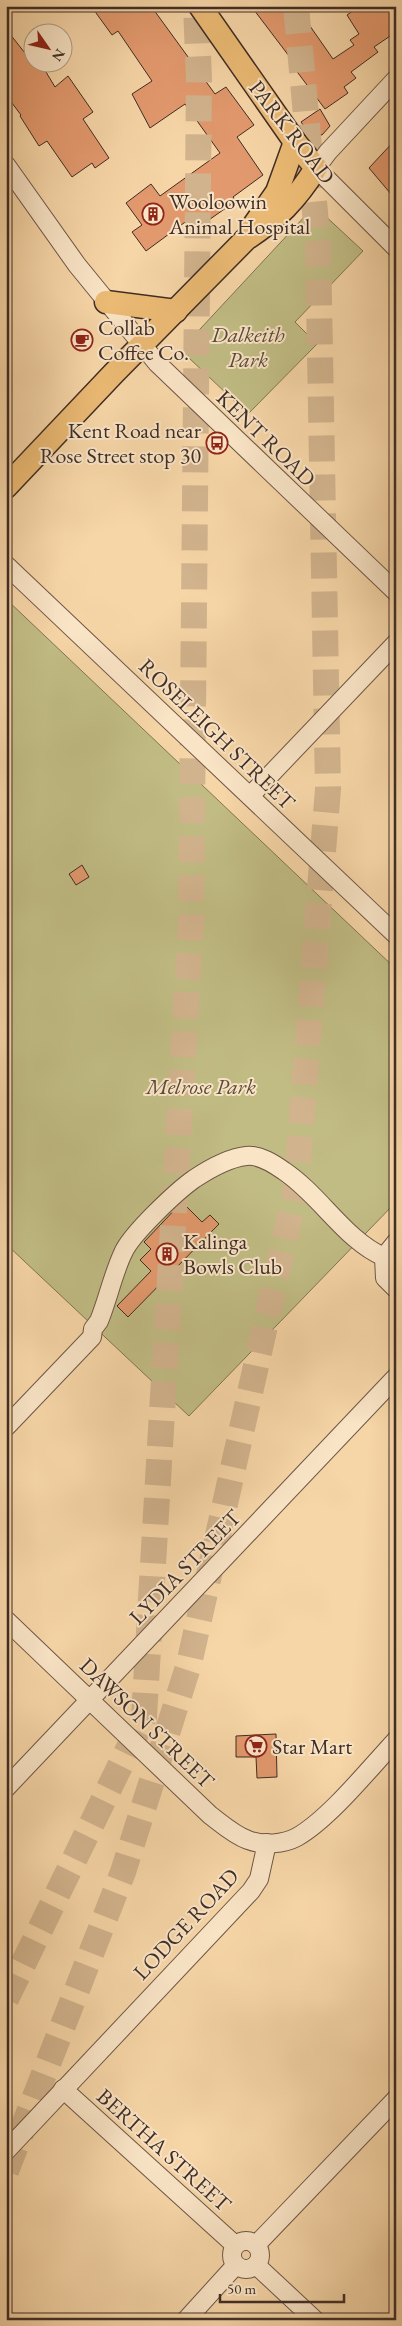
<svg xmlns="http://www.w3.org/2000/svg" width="402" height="2326" font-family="'EB Garamond',serif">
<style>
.green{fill:#c1bc84;stroke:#807455}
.building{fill:#e2996d;stroke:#3f2d26}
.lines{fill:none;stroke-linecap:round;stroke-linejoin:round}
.highway-tunnel{stroke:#d1b38d;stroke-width:26;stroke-dasharray:26 13;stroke-linecap:butt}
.minor-casing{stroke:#6d5746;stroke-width:20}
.major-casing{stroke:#3f2d26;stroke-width:25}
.minor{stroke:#f9e4c6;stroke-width:18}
.major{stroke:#ebba74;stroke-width:22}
.labels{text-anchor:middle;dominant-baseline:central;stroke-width:4;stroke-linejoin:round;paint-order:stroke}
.street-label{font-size:22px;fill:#3f2d26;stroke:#f9e4c6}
.poi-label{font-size:22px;fill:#3f2d26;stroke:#f9e4c6;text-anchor:start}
.park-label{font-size:22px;font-style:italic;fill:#594a39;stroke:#f9e4c6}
</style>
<rect width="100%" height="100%" fill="#f6d5a7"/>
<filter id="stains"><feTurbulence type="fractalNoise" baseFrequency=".004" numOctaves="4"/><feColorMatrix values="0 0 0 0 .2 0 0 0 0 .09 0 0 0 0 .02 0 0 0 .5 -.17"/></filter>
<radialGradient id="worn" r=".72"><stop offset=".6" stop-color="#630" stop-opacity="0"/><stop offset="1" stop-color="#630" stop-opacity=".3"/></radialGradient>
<g class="green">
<polygon points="313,211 321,212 363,251 295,322 317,344 248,414 188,357 188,342 307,214"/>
<polygon points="6,599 396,969 396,1202 189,1416 6,1244"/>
</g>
<g class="building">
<polygon points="91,6 151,6 215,94 226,87 254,125 237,137 263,175 233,197 236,201 203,224 196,214 146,251 132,232 142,225 126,203 151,184 160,196 220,153 185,104 150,128 132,94 152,81 118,31 112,35"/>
<polygon points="251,6 296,6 333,59 354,45 350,40 359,34 347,15 360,6 396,6 396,32 374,47 378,52 351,72 356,78 344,87 348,93 325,109 289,61 292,60"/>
<polygon points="6,29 32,62 40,62 55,87 68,76 93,112 83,119 109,158 95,168 92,163 72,177 47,141 39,146 20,116 21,115 6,95"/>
<polygon points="320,109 330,126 322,135 309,133 301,122"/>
<polygon points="396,139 396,200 369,168"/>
<polygon points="82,865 89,877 76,885 69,874"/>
<polygon points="182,1202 202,1222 210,1215 219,1224 128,1317 117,1306 151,1271 140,1260 151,1249 144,1242"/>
<polygon points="276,1734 277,1777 257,1778 256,1757 236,1757 236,1736"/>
</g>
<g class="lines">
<g class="highway-tunnel">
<polyline points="6,1999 144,1717 191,922 199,79 196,6"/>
<polyline points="6,2171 123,1872 189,1664 296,1188 328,789 318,245 296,6"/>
</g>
<g class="minor-casing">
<g id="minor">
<polyline points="396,79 328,152 316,168 396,248"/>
<polyline points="6,165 77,265 157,363 396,592"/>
<polyline points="6,565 396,935"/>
<polyline points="250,796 396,643"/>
<polyline points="384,1257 385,1278 396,1289"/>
<polyline points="384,1257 396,1242"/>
<path d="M 6,1427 L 92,1337 L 93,1329 L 99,1321 C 108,1299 113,1274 123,1253 C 131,1234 177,1191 194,1179 C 209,1169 228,1158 246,1156 C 259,1154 274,1164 284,1171 C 320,1195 346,1241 384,1257"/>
<path d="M 6,1620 L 210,1815 C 222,1824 234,1835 248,1840 C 263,1846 284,1844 297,1837 C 329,1819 370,1768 396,1740"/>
<polyline points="6,1788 396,1377"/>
<polyline points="63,2089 235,2245"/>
<polyline points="6,2151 251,1891 259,1879 267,1843"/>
<circle cx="246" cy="2255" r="14"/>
<polyline points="256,2245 396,2099"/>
<polyline points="256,2265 315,2320"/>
<polyline points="186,2320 235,2266"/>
</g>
</g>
<g class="major-casing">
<g id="major">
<polyline points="254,225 277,192 295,142"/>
<polyline points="106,302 176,311"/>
<path d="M 6,487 L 114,373 L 246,239 C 278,218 296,200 316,168 L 295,142 L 200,6"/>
</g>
</g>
<use href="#minor" class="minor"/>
<use href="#major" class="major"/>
</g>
<defs>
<g id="building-ring" transform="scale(1.125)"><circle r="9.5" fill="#f9e4c6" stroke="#8f2418" stroke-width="1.5"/><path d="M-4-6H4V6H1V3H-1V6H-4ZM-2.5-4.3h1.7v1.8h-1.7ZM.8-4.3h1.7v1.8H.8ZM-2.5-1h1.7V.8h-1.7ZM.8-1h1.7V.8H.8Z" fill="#8f2418"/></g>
<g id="cafe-ring" transform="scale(1.125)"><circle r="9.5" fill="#f9e4c6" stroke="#8f2418" stroke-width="1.5"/><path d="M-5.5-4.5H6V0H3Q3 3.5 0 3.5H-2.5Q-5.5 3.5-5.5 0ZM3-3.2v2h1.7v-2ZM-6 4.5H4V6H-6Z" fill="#8f2418"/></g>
<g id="bus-ring" transform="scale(1.125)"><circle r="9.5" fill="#f9e4c6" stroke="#8f2418" stroke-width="1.5"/><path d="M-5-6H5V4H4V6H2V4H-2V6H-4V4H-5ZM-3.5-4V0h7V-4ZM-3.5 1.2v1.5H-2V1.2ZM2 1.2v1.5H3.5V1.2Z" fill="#8f2418"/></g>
<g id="supermarket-ring" transform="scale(1.125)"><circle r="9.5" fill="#f9e4c6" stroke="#8f2418" stroke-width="1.5"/><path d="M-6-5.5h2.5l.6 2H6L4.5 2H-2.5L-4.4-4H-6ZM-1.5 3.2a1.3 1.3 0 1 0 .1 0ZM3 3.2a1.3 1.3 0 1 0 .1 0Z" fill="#8f2418"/></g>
</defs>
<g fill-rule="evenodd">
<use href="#building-ring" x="153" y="214"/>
<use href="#cafe-ring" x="82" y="340"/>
<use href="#bus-ring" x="217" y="443"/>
<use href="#building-ring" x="167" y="1254"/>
<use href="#supermarket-ring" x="256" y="1746"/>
</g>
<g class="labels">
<g class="street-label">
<text transform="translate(292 132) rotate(52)">PARK ROAD</text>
<text transform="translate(266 438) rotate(44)">KENT ROAD</text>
<text transform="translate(217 734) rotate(44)">ROSELEIGH STREET</text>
<text transform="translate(185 1567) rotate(-46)">LYDIA STREET</text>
<text transform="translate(147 1723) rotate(44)">DAWSON STREET</text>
<text transform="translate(186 1924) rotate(-47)">LODGE ROAD</text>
<text transform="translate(164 2150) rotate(42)">BERTHA STREET</text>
</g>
<g class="poi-label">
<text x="169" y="201">Wooloowin<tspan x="169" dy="25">Animal Hospital</tspan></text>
<text x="98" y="327">Collab<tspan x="98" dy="25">Coffee Co.</tspan></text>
<text x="201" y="430" text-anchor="end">Kent Road near<tspan x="201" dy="25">Rose Street stop 30</tspan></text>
<text x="183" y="1241">Kalinga<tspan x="183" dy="25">Bowls Club</tspan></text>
<text x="272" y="1746">Star Mart</text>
</g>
<g class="park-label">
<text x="248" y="334">Dalkeith<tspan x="248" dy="25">Park</tspan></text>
<text x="201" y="1086">Melrose Park</text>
</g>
</g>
<rect width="402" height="2326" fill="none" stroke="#f6d5a7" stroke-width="25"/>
<rect x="8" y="8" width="387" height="2311" fill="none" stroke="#3f2d26" stroke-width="2.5"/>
<rect x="12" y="12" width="377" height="2301" fill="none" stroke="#3f2d26"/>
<g transform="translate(48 48) rotate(124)"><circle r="24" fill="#f9e4c6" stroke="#af9b86"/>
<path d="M0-4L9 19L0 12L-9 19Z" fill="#8f2418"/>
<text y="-8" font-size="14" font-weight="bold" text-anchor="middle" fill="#3f2d26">N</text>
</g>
<path d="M220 2294v8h124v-8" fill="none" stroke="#3f2d26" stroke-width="2.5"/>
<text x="227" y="2294" font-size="15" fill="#3f2d26" stroke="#f9e4c6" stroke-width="4" paint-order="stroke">50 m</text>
<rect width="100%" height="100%" filter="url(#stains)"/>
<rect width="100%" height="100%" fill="url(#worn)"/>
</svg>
